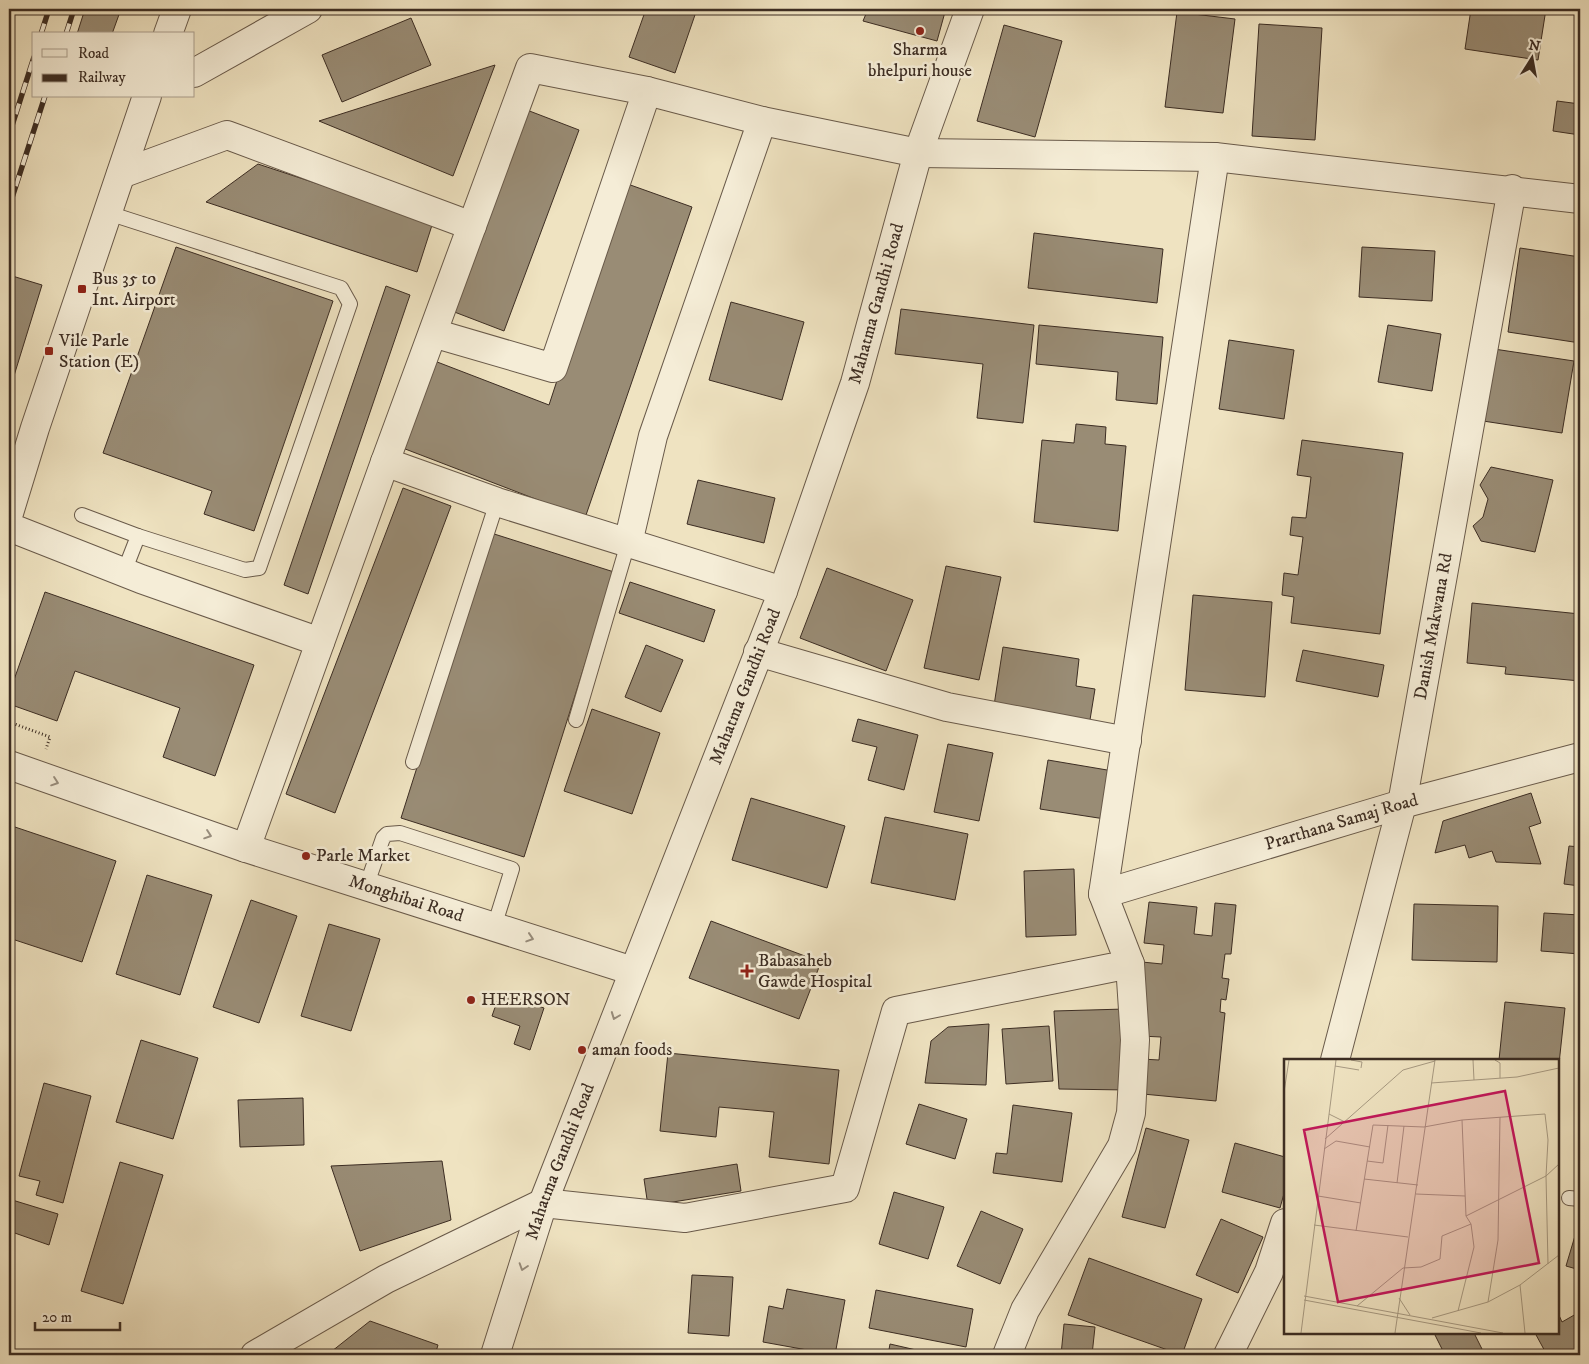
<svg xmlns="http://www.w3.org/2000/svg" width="1589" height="1364" font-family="'IM FELL DW Pica',serif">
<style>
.building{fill:#998c75;stroke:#3c2d23}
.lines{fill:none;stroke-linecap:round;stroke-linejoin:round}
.service-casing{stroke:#695a4a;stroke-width:16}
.minor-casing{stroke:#695a4a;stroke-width:30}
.tertiary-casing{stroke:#695a4a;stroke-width:30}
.path{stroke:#3c2d23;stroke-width:3;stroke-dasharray:1 2.5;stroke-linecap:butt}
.service{stroke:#f5edd7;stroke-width:14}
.minor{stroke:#f5edd7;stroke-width:28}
.tertiary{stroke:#f5edd7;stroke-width:28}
.rail-casing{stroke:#3c2d23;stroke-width:5.5}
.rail{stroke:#f5edd7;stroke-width:4;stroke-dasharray:11;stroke-linecap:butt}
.oneway{stroke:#988d7d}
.poi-dot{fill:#8f2418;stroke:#f5edd7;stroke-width:2}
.labels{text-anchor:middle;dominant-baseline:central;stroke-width:5;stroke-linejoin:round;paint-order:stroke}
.poi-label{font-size:18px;fill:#3c2d23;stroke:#f5edd7;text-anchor:start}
.street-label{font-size:18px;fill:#3c2d23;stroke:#f5edd7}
.inset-road{fill:none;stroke:#a79a82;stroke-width:1}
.view{fill:#c2185b;fill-opacity:0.15;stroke:#c2185b;stroke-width:2.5}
.inset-edge{fill:none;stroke:#3c2d23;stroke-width:2.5}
</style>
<rect width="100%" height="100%" fill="#efe3c1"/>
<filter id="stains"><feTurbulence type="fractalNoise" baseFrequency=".004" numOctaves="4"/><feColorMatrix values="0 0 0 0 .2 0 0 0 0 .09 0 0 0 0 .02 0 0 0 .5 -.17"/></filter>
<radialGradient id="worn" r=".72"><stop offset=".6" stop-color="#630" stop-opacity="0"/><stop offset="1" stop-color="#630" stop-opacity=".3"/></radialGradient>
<g class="building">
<polygon points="85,9 121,9 112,34 77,34"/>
<polygon points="646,9 697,9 675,73 629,57"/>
<polygon points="868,9 935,9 945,12 937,41 863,21"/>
<polygon points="1422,9 1444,9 1444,11"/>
<polygon points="1471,9 1546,9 1538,60 1465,49"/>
<polygon points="1177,12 1235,19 1223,113 1165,107"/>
<polygon points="411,18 431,65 342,102 322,55"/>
<polygon points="1259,24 1322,28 1315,140 1252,136"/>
<polygon points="1004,25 1062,41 1035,137 977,121"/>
<polygon points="495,65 453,176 319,121"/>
<polygon points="1557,101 1580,104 1580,135 1553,131"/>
<polygon points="519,107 579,130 504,331 444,308"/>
<polygon points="258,164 433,222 417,272 206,202"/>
<polygon points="622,182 692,207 585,518 400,447 432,360 549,405"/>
<polygon points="1034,233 1163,249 1157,303 1028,288"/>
<polygon points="176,247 333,301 254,531 204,514 212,491 103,453"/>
<polygon points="1362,247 1435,251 1432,301 1359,297"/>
<polygon points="1520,248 1580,257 1580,343 1508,332"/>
<polygon points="9,275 42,285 9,392"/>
<polygon points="386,286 410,295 308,594 284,585"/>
<polygon points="731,302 804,322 782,400 709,380"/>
<polygon points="901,309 1034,325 1023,423 977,418 983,364 895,354"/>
<polygon points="1039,325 1163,337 1157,404 1116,400 1118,372 1036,364"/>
<polygon points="1388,325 1441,334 1432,391 1378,382"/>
<polygon points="1229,340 1294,350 1284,419 1219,409"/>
<polygon points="1494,349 1574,361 1562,433 1483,421"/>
<polygon points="1076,424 1106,427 1105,444 1126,446 1118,531 1034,522 1042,440 1074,443"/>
<polygon points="1302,440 1403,453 1380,634 1291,623 1294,597 1282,595 1284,573 1298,575 1303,537 1290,535 1292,517 1306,518 1311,477 1297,475"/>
<polygon points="1491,467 1553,480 1535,552 1481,541 1473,526 1483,517 1488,499 1480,485"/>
<polygon points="698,480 775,498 764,543 687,524"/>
<polygon points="403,488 451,506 335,813 286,794"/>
<polygon points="491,533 614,572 524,857 401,818"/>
<polygon points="946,566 1001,577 979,680 924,668"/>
<polygon points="827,568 913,600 886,671 800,638"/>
<polygon points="630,582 715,610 704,642 619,613"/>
<polygon points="45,592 254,665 215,776 163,757 180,708 75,671 57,721 9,704 9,694"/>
<polygon points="1193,595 1272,602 1265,697 1185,690"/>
<polygon points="1472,603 1580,614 1580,681 1505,674 1506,667 1467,663"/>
<polygon points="646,645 683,660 661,712 625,697"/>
<polygon points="1003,647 1079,659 1076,686 1095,689 1089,726 993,712"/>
<polygon points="1303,650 1384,665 1378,697 1296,681"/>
<polygon points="592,709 660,733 632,814 564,791"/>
<polygon points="858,719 918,735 904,790 868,780 877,747 852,741"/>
<polygon points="948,744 993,753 979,821 934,812"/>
<polygon points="1048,760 1113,771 1105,819 1040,809"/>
<polygon points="1531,793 1541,823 1529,827 1541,864 1496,862 1492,851 1469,858 1465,845 1435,853 1443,821"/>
<polygon points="751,798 845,826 827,888 732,860"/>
<polygon points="885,817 968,834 955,900 871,883"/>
<polygon points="9,825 116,861 82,962 9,938"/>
<polygon points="1569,846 1580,847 1580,886 1564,884"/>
<polygon points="1074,869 1076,935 1026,937 1024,871"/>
<polygon points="147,875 212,895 180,995 116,974"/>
<polygon points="251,900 297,916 259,1023 213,1007"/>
<polygon points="1149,902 1197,907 1194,934 1212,936 1215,903 1236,905 1231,954 1225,954 1222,978 1229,979 1226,1000 1221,999 1220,1012 1225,1013 1216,1101 1143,1094 1142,1059 1159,1060 1161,1037 1140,1036 1142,962 1162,964 1164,945 1144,943"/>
<polygon points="1414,904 1498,906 1497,962 1412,960"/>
<polygon points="1544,913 1580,915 1580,954 1541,951"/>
<polygon points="711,921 821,962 799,1019 689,978"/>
<polygon points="329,924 380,939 351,1031 301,1016"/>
<polygon points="500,993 544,1008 530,1050 514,1044 520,1026 492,1016"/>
<polygon points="1505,1002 1565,1008 1558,1073 1558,1060 1499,1060"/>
<polygon points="1125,1009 1128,1090 1059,1089 1054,1011"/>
<polygon points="989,1024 986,1085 925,1083 931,1041 948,1027"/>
<polygon points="1049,1026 1053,1081 1006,1084 1002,1029"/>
<polygon points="141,1040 198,1058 173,1139 116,1122"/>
<polygon points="668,1053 839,1070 829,1164 769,1157 774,1112 719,1107 716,1137 660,1131"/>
<polygon points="44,1083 91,1096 63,1203 36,1195 40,1181 19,1176"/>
<polygon points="303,1098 304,1145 240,1147 238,1100"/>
<polygon points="919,1104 967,1119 955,1159 906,1144"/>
<polygon points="1013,1105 1072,1113 1062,1182 993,1173 996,1153 1007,1154"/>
<polygon points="1146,1128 1189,1140 1165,1228 1122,1217"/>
<polygon points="1235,1143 1285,1157 1285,1190 1280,1208 1222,1192"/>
<polygon points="442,1161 451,1220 360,1251 331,1166"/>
<polygon points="120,1162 163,1175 123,1304 81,1291"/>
<polygon points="737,1164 741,1191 648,1206 644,1179"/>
<polygon points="894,1192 944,1207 928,1259 879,1244"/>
<polygon points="9,1199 58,1214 49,1245 9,1231"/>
<polygon points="981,1211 1023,1229 1000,1284 957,1266"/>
<polygon points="1221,1219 1263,1237 1238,1293 1196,1275"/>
<polygon points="1580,1219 1580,1270 1566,1266"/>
<polygon points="1089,1258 1202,1299 1182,1355 1068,1315"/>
<polygon points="692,1275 733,1277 729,1336 688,1333"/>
<polygon points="787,1289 845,1300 835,1355 763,1342 769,1306 783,1309"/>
<polygon points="876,1290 973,1309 966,1347 869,1328"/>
<polygon points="1558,1313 1562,1322 1576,1314 1580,1322 1580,1339 1577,1341 1580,1347 1580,1355 1547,1355 1535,1333 1558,1333"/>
<polygon points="370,1321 438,1345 435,1355 327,1355"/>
<polygon points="1064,1324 1095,1327 1092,1355 1061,1355"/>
<polygon points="1434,1333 1474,1333 1485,1355 1445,1355"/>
<polygon points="890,1344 938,1355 888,1355"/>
</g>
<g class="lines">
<g class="service-casing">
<g id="service">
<polyline points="108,213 341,288 350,304 259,568 245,570 138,536"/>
<polyline points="82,515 138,536 124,572"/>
<polyline points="576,720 628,543"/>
<polyline points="413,762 497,502"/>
<polyline points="366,887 383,838 387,834 400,833 512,869 494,927"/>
<polyline points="1569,1198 1580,1199"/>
</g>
</g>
<g class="minor-casing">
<g id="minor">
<polyline points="194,73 308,9"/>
<polyline points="121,174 227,135 472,226"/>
<polyline points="433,333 553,368 647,91"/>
<polyline points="385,462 497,502 783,591"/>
<polyline points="9,527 141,579 320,642"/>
<polyline points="628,543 653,436 762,121"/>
<polyline points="758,652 947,707 1127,741"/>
<path id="s1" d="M 9,765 L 246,848 L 633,971"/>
<polyline points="246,848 385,462 530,68 647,91 762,121 918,153 1215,157 1580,199"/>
<path id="s2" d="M 1103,894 L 1402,804 L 1580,757"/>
<path id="s3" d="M 1335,1060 L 1402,804 L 1512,189"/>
<polyline points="255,1355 386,1279 543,1203 685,1218 845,1188 896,1011 1130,964 1103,894 1215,157"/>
<polyline points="1007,1355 1025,1310 1122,1146 1131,1113 1135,1040 1130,964"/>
<polyline points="1228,1355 1269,1272 1285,1223"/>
</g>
</g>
<g class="tertiary-casing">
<g id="tertiary">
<polyline points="168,34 177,9"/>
<polyline points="9,513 35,428 147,96"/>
<path id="s4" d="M 495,1355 L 543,1203 L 783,591 L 855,383 L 918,153 L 970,9"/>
</g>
</g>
<polyline class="path" points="9,722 50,737 46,749"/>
<use href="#service" class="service"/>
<use href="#minor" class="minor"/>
<use href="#tertiary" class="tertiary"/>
<g class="rail-casing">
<g id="rail">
<polyline points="41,34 49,9"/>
<polyline points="66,34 74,9"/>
<polyline points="9,135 34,57"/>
<polyline points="9,207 45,96"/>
</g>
</g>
<use href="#rail" class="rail"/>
</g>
<defs><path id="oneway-chevron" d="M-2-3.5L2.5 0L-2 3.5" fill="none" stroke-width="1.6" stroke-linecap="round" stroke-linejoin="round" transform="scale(1.25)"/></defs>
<g class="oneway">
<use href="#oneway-chevron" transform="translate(55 782) rotate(19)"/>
<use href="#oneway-chevron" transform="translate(208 835) rotate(19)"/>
<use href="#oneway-chevron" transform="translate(530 938) rotate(18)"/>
<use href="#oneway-chevron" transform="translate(615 1016) rotate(111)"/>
<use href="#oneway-chevron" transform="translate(523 1267) rotate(108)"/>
</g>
<g class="poi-dot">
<circle cx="920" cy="31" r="5"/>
<rect x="77" y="284" width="10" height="10" rx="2.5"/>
<rect x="44" y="346" width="10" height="10" rx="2.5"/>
<circle cx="306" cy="856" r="5"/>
<path d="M744.5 963.5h5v5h5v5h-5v5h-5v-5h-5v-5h5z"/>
<circle cx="471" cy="1000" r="5"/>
<circle cx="582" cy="1050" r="5"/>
</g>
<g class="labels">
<g class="poi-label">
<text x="920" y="50" text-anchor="middle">Sharma<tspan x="920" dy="21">bhelpuri house</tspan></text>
<text x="92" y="279">Bus 35 to<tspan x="92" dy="21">Int. Airport</tspan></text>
<text x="59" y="341">Vile Parle<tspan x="59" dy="21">Station (E)</tspan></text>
<text x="316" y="856">Parle Market</text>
<text x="758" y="961">Babasaheb<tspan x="758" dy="21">Gawde Hospital</tspan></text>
<text x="481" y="1000">HEERSON</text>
<text x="592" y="1050">aman foods</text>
</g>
<g class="street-label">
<text stroke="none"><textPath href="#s4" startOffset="1119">Mahatma Gandhi Road</textPath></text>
<text stroke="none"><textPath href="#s3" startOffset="445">Danish Makwana Rd</textPath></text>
<text stroke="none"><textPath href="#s4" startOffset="714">Mahatma Gandhi Road</textPath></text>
<text stroke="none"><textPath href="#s2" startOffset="249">Prarthana Samaj Road</textPath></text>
<text stroke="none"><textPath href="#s1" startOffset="419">Monghibai Road</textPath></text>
<text stroke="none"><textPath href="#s4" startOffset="204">Mahatma Gandhi Road</textPath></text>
</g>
</g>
<g transform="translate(1284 1059)">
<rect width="275" height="275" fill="#efe3c1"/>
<path class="inset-road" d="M 67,1 L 78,3 L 77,9M 189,1 L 190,21M 211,1 L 216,4 L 216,19M 51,7 L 75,11M 147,24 L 233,18 L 275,9M 0,33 L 5,1M 45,55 L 61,63M 41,80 L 119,11 L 151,2M 40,90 L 52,82 L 86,88M 83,102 L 99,104 L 104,66M 80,120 L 134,126M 113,124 L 120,67M 132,135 L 181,137M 34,137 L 77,144M 182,157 L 262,117 L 275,105M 30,166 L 124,178M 72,172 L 89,66 L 140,68 L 178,61 L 261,55 L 264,81 L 262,117 L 264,205M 236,226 L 241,274M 20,237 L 219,274M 115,239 L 126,256M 20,241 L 197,274M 204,243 L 214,181 L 216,58M 73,247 L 119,209 L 137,208 L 156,200 L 158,177 L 187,165 L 182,157 L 178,61M 174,252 L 190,188 L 187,165M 148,259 L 204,243 L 236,226 L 275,196M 17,274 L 52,1M 111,274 L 151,1"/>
<path class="view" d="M 221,32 L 255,204 L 54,243 L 20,71 Z"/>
<rect width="275" height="275" class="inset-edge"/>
</g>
<rect width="1589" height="1364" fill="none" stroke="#efe3c1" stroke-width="30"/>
<rect x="10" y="10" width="1569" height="1344" fill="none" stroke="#3c2d23" stroke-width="2.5"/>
<rect x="15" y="15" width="1559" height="1334" fill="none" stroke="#3c2d23"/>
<rect x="32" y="32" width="162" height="65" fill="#f5edd7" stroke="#aba08f"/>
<rect x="42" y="49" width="25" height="8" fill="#f5edd7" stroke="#aba08f"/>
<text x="78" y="58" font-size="15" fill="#3c2d23">Road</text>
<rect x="42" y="74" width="25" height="8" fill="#3c2d23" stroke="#aba08f"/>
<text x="78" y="82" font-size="15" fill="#3c2d23">Railway</text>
<g transform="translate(1532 58) rotate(11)" stroke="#f5edd7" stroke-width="4" paint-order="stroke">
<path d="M0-4L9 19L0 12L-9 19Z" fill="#3c2d23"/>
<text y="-8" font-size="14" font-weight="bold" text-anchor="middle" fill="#3c2d23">N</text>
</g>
<path d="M35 1322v8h85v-8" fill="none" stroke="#3c2d23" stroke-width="2.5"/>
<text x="42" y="1322" font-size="15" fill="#3c2d23" stroke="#f5edd7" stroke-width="4" paint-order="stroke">20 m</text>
<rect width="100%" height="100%" filter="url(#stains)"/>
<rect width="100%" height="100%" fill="url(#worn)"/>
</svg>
